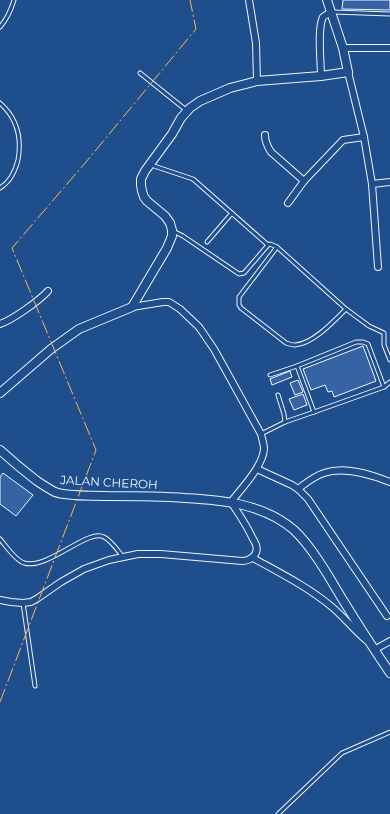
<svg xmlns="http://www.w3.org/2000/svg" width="390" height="814" font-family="Montserrat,sans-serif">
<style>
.building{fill:#3563a3;stroke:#f2f6ff}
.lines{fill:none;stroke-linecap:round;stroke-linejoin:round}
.lane-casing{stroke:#f2f6ff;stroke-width:5}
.street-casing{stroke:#f2f6ff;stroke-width:8}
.secondary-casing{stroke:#f2f6ff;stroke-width:10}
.lane{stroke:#1f4e8c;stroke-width:3}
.street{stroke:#1f4e8c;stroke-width:6}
.secondary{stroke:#1f4e8c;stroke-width:8}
.power{stroke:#ffb74d;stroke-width:1;stroke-dasharray:14 3 2 3;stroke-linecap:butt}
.labels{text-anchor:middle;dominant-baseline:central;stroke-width:3;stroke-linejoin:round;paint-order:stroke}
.street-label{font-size:12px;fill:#f2f6ff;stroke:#1f4e8c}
</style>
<rect width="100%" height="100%" fill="#1f4e8c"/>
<g class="building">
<polygon points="343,0 390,0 390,10 342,9"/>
<polygon points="363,346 376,381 334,397 332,391 328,392 325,385 311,390 303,369"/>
<polygon points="290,371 292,377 272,385 270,379"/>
<polygon points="298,380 303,392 295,395 290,383"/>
<polygon points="303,394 307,405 294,410 289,399"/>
<polygon points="3,473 33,495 16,516 0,504 0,477"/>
</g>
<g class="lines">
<g class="lane-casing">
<g id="lane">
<polyline points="333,12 390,14"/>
<path d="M 0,27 C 7,19 11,10 14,0"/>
<polyline points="140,73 186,110"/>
<path d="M 0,103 C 17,118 22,138 18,160 C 15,172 10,182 0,188"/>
<polyline points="151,165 193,179 268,245"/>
<polyline points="173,231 183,236 239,274 244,273 268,245 270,244 277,247 346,309 369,326 384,333 384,345 390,360"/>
<polyline points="207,242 232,213"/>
<path d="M 277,247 L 239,297 L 239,305 L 241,308 L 286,343 C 289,344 292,345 295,345 C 313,344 334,321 346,309"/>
<polyline points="270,375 297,366"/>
<polyline points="278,395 284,414 285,422"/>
<polyline points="314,412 297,366 356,342 363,342 368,344 384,387"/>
<polyline points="261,434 285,422 314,412 384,387 390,382"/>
<path d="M 0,539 C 6,546 15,560 24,563 C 48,570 88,528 104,537 C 112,541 118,551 123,557"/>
<polyline points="23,603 35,686"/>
<polyline points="278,814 342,753 390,732"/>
</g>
</g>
<g class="street-casing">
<g id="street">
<polyline points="249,0 256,43 257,81"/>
<polyline points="343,48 390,48"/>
<polyline points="348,72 364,137 372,184 378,267"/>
<path d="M 321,76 C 321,63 317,28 323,17 C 325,15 328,14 331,12"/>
<path d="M 265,135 C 265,142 267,146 271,152 L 304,181"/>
<polyline points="372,184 390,182"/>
<polyline points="288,203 304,181 343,140 364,137"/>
<path d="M 0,324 C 12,320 39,301 48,291"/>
<polyline points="257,469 292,485 298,489 308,499 387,616"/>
<path d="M 298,489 C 306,483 314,476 324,473 C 345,466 370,474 390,482"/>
<path d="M 253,558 C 280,573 308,587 332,607 C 344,617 354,630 366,640"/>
<path d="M 0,600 L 11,602 L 23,603 L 31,602 L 38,598 L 61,582 L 84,569 L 109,560 L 138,554 L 161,554 L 242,561 C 251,561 259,554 256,545 C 255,542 253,539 252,537 C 246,524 238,513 231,502 C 241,489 263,466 264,449 C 264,444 262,439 261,434 L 214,349 L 199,327 L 180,309 L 169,302 L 163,302 L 132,307"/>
<polyline points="374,650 390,641"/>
</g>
</g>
<g class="secondary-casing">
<g id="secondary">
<polyline points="0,393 51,349 79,329 132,307 167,248 172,236 172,230 170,223 165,216 147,201 144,197 142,191 141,185 141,179 145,171 172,134 181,118 190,108 200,101 230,88 257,81 321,76 348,72 343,48 327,0"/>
<path d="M 0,450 C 12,461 24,471 37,481 C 43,485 49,489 55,492 C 69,497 92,495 107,496 C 133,496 159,496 185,498 C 223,500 264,504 294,530 C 312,547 328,575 341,597 C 357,623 373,648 390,673"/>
</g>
</g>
<use href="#lane" class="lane"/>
<use href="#street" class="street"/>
<use href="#secondary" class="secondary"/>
<polyline class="power" points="0,702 96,450 12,248 86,162 196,29 190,0"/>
</g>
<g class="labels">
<g class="street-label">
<text transform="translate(109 482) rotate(3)">JALAN CHEROH</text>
</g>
</g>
</svg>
